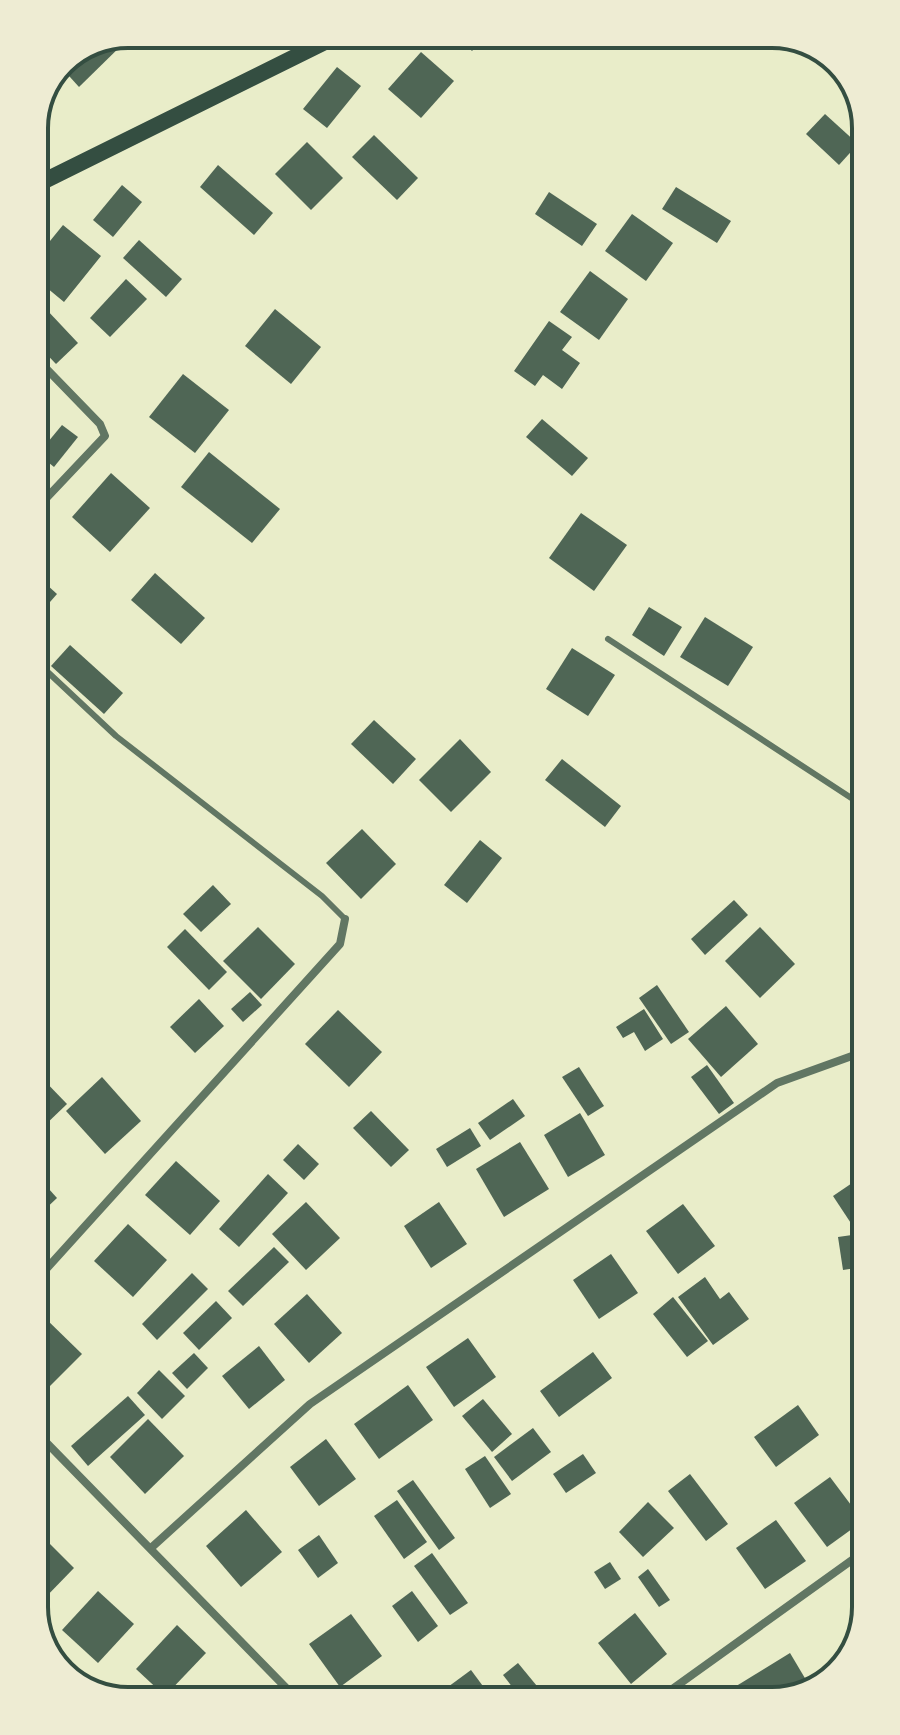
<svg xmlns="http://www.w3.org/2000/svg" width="900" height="1735" font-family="Helvetica,sans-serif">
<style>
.building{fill:#4f6655}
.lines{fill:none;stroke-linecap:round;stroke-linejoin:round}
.service{stroke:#617663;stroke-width:6}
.minor{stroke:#617663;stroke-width:8}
.secondary{stroke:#344e41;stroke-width:16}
.rim{fill:none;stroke:#344e41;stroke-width:4}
</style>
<rect width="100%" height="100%" fill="#e9edc9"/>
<g class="building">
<polygon points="156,34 177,34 169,44"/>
<polygon points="454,34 488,34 472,51"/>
<polygon points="586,34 613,34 601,48"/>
<polygon points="126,35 129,38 79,87 60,66 62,61"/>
<polygon points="421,52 454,81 421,118 388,89"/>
<polygon points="337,67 361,86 327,128 303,109"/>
<polygon points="825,114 858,144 839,165 806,134"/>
<polygon points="374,135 418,178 397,200 352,157"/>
<polygon points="307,142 343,178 311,210 275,174"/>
<polygon points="218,165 273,213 254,235 200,187"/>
<polygon points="122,185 142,202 113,237 93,220"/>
<polygon points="676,187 731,221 717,243 662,209"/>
<polygon points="549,192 597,224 582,246 535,214"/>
<polygon points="632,214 673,243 646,281 605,251"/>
<polygon points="63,225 101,256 64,302 35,278 46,264 37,257"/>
<polygon points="139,240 182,279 166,297 123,258"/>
<polygon points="590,271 628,299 599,340 560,312"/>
<polygon points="126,279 147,299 110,337 90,318"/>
<polygon points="46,309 78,343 56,364 35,342 35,320"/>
<polygon points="275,309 321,347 291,384 245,346"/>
<polygon points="549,321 572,337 562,350 580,363 562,389 543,375 535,386 514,371"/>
<polygon points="183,374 229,410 195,453 149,417"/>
<polygon points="542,419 588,458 572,476 526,437"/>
<polygon points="62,425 78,437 54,467 38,454"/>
<polygon points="209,452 280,509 252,543 181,487"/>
<polygon points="111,473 150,508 110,552 72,517"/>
<polygon points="581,513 627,545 594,591 549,558"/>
<polygon points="155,573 205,618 181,644 131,600"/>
<polygon points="36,575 57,594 36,618"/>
<polygon points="649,607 682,627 664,656 632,635"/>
<polygon points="705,617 753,647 728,686 680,657"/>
<polygon points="70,645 123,693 104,714 51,666"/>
<polygon points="572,648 615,675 588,716 546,689"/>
<polygon points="374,720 416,759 393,784 351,744"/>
<polygon points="460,739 491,772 451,812 419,780"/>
<polygon points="562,759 621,806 605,827 545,780"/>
<polygon points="362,829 396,864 361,899 326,863"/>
<polygon points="480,840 502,858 467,903 444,885"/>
<polygon points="213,885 231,904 201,932 183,914"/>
<polygon points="734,900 748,915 705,955 691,939"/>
<polygon points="258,927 295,964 261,999 223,961"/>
<polygon points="760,927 795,964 760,998 725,961"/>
<polygon points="185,929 227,972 209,990 167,947"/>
<polygon points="657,985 689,1032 671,1044 639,998"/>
<polygon points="250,992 262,1005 243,1022 231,1009"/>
<polygon points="199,999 224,1026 195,1053 170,1027"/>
<polygon points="726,1006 758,1044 721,1077 688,1039"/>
<polygon points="644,1009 663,1039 645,1051 634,1032 623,1038 616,1027"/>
<polygon points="338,1010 382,1052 349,1087 305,1044"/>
<polygon points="707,1065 734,1103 719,1114 691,1077"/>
<polygon points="579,1067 604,1106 588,1116 562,1077"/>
<polygon points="38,1074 67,1104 43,1127 39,1122"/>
<polygon points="102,1077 141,1121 105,1154 66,1111"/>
<polygon points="513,1099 525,1116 490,1140 478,1123"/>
<polygon points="371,1111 409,1150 391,1167 353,1128"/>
<polygon points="580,1113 605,1155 568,1177 544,1135"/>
<polygon points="470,1128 481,1146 447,1167 436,1149"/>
<polygon points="520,1142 549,1189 504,1217 476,1169"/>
<polygon points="298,1144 319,1164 304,1180 283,1160"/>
<polygon points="176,1161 220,1201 190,1235 145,1195"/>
<polygon points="268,1174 288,1193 239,1247 219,1229"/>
<polygon points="861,1177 864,1182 864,1243 833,1196"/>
<polygon points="39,1178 57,1198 39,1215"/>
<polygon points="306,1202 340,1238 306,1270 272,1234"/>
<polygon points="439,1202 467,1244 431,1268 404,1226"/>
<polygon points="683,1204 715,1246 678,1274 646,1231"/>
<polygon points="128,1224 167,1260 133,1297 94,1261"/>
<polygon points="852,1235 856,1268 843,1270 838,1237"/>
<polygon points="274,1247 289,1262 243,1306 228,1291"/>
<polygon points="611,1254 638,1293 599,1319 573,1280"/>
<polygon points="192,1273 208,1289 157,1340 142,1324"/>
<polygon points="705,1277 720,1299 729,1292 749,1319 713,1345 678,1297"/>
<polygon points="307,1294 342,1333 309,1363 274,1324"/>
<polygon points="673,1297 708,1341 687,1357 653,1314"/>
<polygon points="216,1301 232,1318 199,1350 183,1333"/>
<polygon points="42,1315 82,1354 45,1391 40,1387"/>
<polygon points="468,1338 496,1377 454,1407 426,1367"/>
<polygon points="259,1346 285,1380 249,1409 222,1376"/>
<polygon points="593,1352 612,1378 559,1417 540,1391"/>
<polygon points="194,1353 208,1368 187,1389 172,1373"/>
<polygon points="159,1370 185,1396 162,1419 137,1393"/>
<polygon points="408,1385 433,1420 379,1459 354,1424"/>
<polygon points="128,1396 145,1415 88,1466 71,1446"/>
<polygon points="483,1399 512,1434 492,1452 462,1416"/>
<polygon points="798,1405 819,1435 776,1467 754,1437"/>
<polygon points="148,1419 184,1456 145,1494 110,1457"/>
<polygon points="533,1428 551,1452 512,1481 494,1457"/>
<polygon points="326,1439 356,1479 319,1506 290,1467"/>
<polygon points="583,1454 596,1473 566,1493 553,1474"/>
<polygon points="485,1456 511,1494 490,1508 465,1469"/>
<polygon points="690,1474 728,1524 706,1541 668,1491"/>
<polygon points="830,1477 863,1521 827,1547 794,1503"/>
<polygon points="413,1480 455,1538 439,1550 397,1491"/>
<polygon points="397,1500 427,1542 404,1559 374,1516"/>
<polygon points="648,1502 674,1528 643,1557 619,1532"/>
<polygon points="246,1510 282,1552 241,1587 206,1546"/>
<polygon points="776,1520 806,1561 765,1589 736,1548"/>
<polygon points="41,1535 74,1568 41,1602"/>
<polygon points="319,1535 338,1563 318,1578 298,1550"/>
<polygon points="432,1553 468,1603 450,1615 414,1566"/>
<polygon points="610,1562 621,1579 605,1589 594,1572"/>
<polygon points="648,1569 670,1600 659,1607 638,1577"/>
<polygon points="98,1591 134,1624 98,1663 62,1630"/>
<polygon points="412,1591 438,1626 418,1642 392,1606"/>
<polygon points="635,1613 667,1654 631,1684 598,1643"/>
<polygon points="351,1614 382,1656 340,1687 309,1644"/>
<polygon points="177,1625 206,1653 165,1696 136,1669"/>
<polygon points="790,1653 812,1690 807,1694 737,1695 733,1688"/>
<polygon points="518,1663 546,1697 520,1697 503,1675"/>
<polygon points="471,1670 491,1697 439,1698 437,1695"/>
</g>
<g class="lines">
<g class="service">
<polyline points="608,639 862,805"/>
<polyline points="37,662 116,736 322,896 345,919"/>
</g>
<g class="minor">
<polyline points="35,357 100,424 105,436 36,509"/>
<polyline points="39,1277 340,944 345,919"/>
<polyline points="40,1436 297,1699"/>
<polyline points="151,1548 310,1404 777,1083 863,1052"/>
<polyline points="664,1695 866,1550"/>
</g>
<polyline class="secondary" points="34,186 341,34"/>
</g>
<path d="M0 0H900V1735H0ZM128 48H772A80 80 0 0 1 852 128V1607A80 80 0 0 1 772 1687H128A80 80 0 0 1 48 1607V128A80 80 0 0 1 128 48Z" fill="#eeecd3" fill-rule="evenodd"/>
<path class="rim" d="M128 48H772A80 80 0 0 1 852 128V1607A80 80 0 0 1 772 1687H128A80 80 0 0 1 48 1607V128A80 80 0 0 1 128 48Z"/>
</svg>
